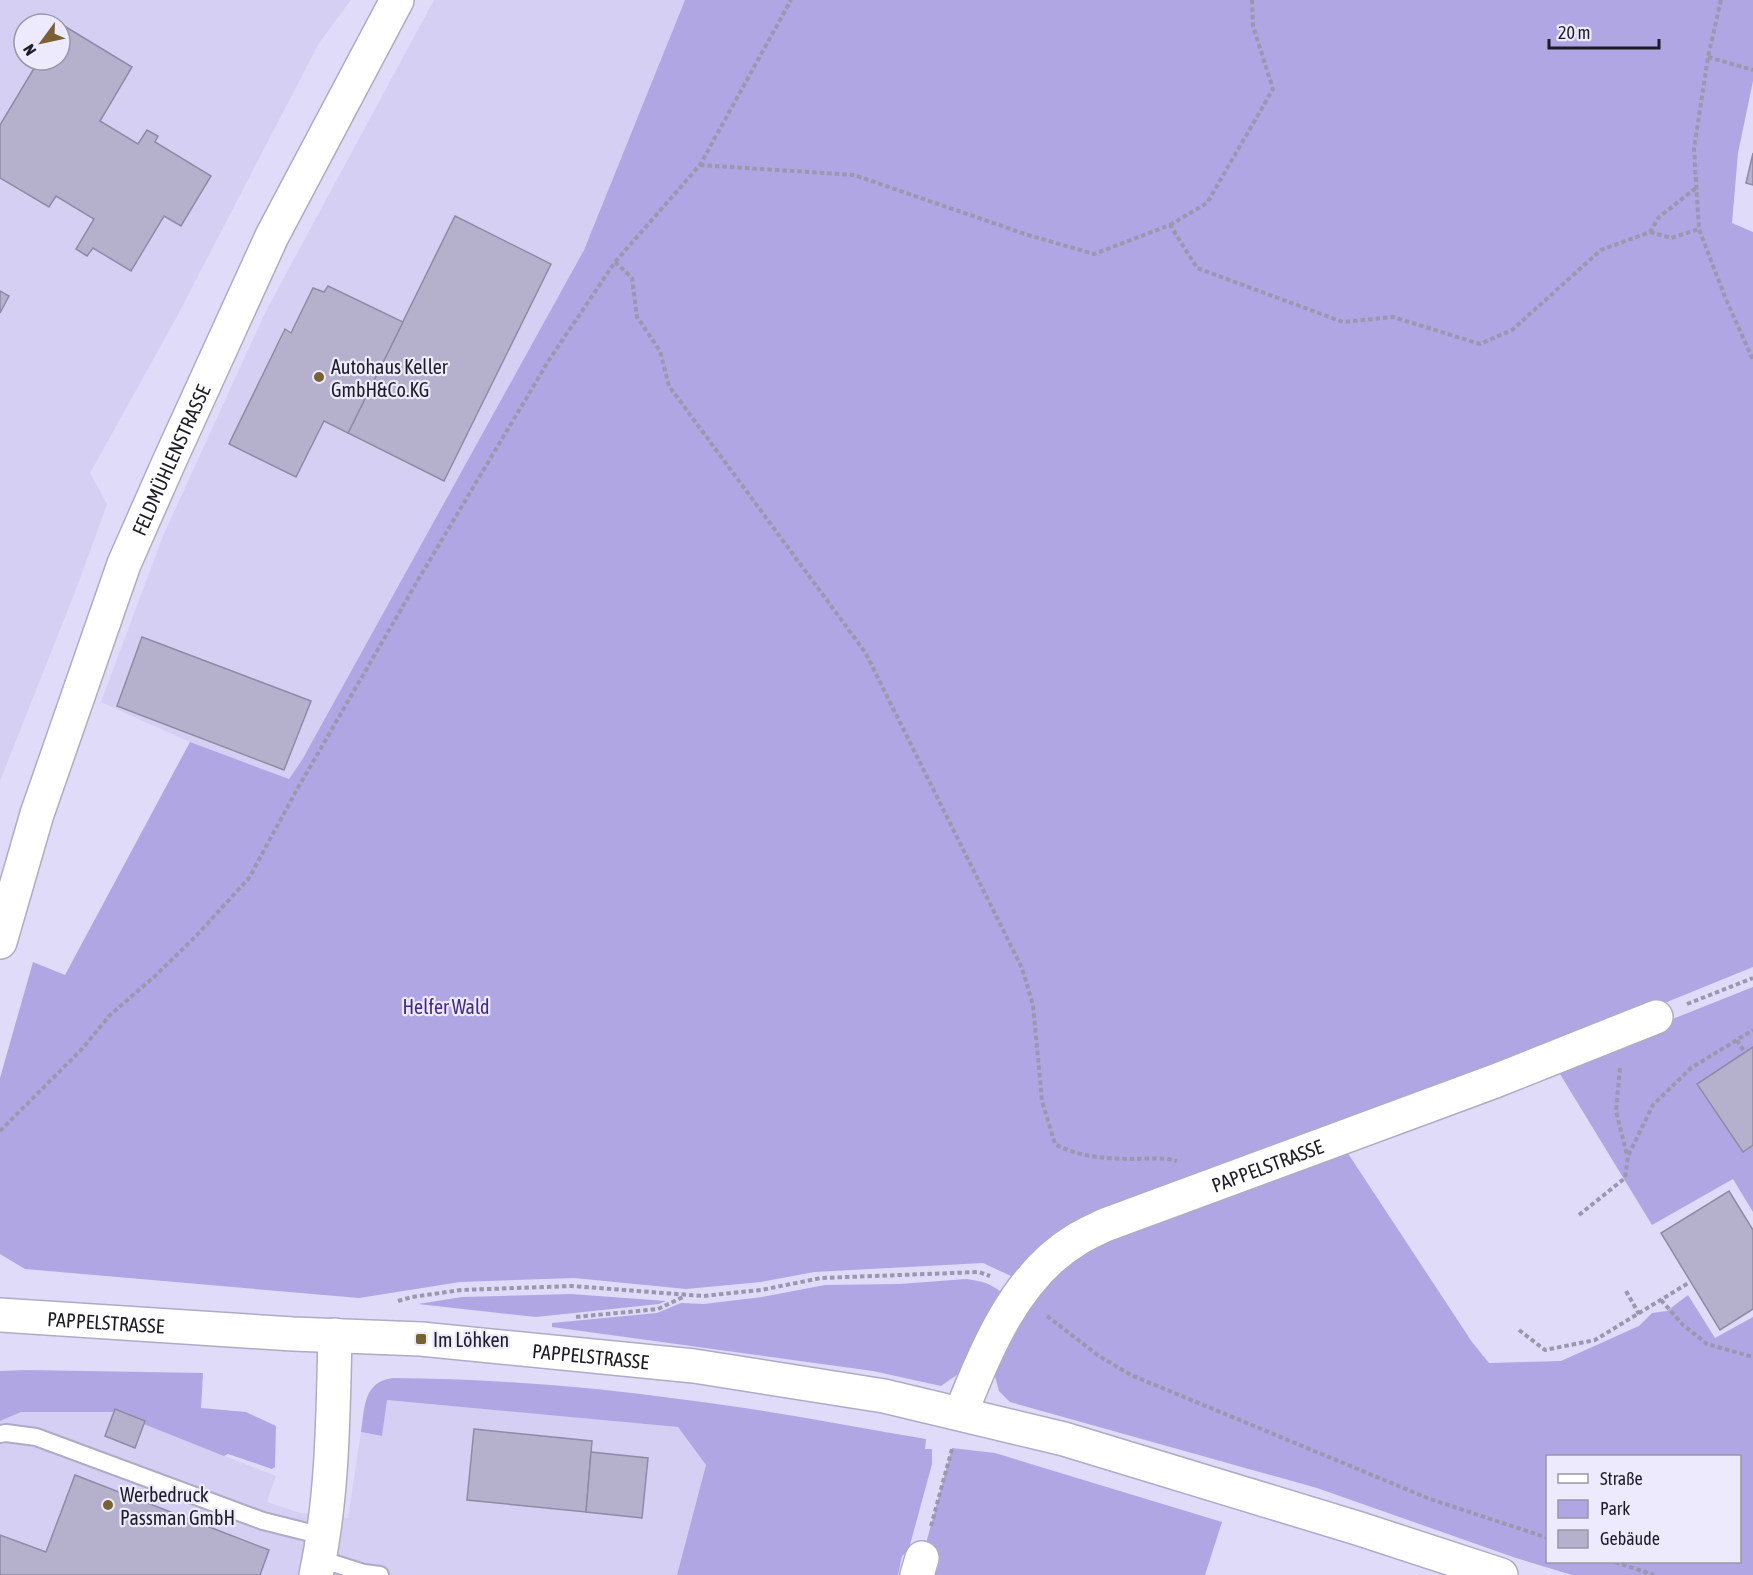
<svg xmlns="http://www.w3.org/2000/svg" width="1753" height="1575" font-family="'Asap Condensed',sans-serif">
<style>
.built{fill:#d4cff3;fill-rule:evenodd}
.green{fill:#b1a6e4;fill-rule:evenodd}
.building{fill:#b5b1cd;stroke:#8f8ba6;stroke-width:1.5}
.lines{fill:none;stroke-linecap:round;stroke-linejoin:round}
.lane-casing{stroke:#afabc7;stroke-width:20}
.street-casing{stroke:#afabc7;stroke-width:36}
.secondary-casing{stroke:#afabc7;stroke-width:36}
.path{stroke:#9b98ae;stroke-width:4;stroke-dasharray:4.5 3;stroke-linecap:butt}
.lane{stroke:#fff;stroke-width:16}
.street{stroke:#fff;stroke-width:33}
.secondary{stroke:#fff;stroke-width:33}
.poi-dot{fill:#7a6132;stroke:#eceafc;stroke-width:2}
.labels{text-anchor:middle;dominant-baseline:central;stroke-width:4.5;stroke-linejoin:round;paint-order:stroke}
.poi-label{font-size:20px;fill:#1d1c26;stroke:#eceafc;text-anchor:start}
.street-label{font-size:20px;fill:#1d1c26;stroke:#eceafc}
.park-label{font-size:20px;fill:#452886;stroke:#eceafc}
</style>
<rect width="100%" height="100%" fill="#dfdbf8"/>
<g class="built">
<path d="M 0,0 L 351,0 L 319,43 L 174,322 L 90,473 L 107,504 L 78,584 L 0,781 ZM 24,24 L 60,24 L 60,60 L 24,60 Z"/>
<polygon points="434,0 685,0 584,250 302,760 289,779 190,742 101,702 163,536 266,311"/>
<polygon points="386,1400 678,1427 706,1465 677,1575 0,1575 0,1421 21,1412 114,1412 115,1409 145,1421 146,1425 276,1476 267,1501 270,1503 300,1513 348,1518 361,1432 382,1436"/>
</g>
<g class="green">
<polygon points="685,0 1753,0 1753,81 1738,153 1732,223 1753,232 1753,967 1571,1041 1018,1275 1011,1276 983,1263 814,1272 761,1282 686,1289 574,1278 460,1282 359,1298 25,1269 0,1254 0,1078 33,962 65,975 190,742 289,779 302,760 584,250"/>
<polygon points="1753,987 1753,1047 1698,1085 1743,1152 1753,1145 1753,1212 1733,1179 1652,1225 1560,1074 1660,1024"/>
<path d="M 1347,1152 L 1472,1342 L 1489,1363 L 1561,1361 L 1639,1326 L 1652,1313 L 1667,1311 L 1688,1295 L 1715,1338 L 1753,1317 L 1753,1575 L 1572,1575 L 1516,1558 L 1317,1488 L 1010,1402 L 999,1391 L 995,1376 L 1001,1356 L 1019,1318 L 1048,1281 L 1084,1248 ZM 1548,1456 L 1740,1456 L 1740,1562 L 1548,1562 Z"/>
<path d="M 966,1279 C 981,1281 991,1283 1002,1293 L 961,1372 L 941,1386 L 873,1371 L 552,1327 L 552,1323 L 657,1313 L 681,1303 L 704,1304 L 762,1297 L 825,1285 L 900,1284 Z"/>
<polygon points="571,1294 666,1301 659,1304 536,1317 418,1304 462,1297"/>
<polygon points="27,1370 203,1373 201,1408 246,1412 276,1426 275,1467 272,1469 228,1454 224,1456 146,1425 144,1424 145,1421 115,1409 114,1412 21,1412 0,1421 0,1371"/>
<path d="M 393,1378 C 488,1379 584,1386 679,1399 C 762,1409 844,1425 926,1439 L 925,1449 L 932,1449 L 932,1464 L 910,1545 L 912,1549 L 902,1556 L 898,1575 L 677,1575 L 706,1465 L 678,1427 L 387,1400 L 382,1436 L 361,1432 C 365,1407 363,1382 393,1378 Z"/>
<polygon points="952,1448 995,1453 1222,1522 1205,1575 933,1575 922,1558"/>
</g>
<g class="building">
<polygon points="61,24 132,67 100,121 138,144 147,130 158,136 155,142 211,176 181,226 164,216 131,271 93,248 87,256 76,249 94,219 56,196 49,207 0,178 0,125 39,60 60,60"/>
<polygon points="1753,153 1753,185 1746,183"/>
<polygon points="455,216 551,264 444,481 348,433"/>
<polygon points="328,286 403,322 348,433 324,421 296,477 229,444 285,329 291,333 313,288 324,292"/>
<polygon points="0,291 9,296 0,313"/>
<polygon points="142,637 311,701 284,770 117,706"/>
<polygon points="1753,1047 1753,1145 1743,1152 1697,1084"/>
<polygon points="1729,1191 1753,1230 1753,1309 1720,1330 1661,1233"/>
<polygon points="115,1409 145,1421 135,1448 105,1436"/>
<polygon points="474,1429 592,1441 586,1512 467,1500"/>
<polygon points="591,1452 648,1458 642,1518 586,1512"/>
<polygon points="75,1475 269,1550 260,1575 0,1575 0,1535 46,1552"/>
</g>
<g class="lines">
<g class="lane-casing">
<g id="lane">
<polyline points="0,1434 6,1433 36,1437 263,1521 323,1536"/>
<polyline points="320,1559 364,1573 380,1575"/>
</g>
</g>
<g class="street-casing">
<g id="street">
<path id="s1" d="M 961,1413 C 985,1351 1016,1276 1076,1240 C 1085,1234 1095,1230 1105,1225 L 1495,1081 L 1656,1017"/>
<path d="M 316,1575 C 333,1496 333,1415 335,1335"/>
<polyline points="917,1575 922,1558"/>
</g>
</g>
<g class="secondary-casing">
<g id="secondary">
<path id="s2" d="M 0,942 L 37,814 L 124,564 L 169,462 L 272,236 L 397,0"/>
<path id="s3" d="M 0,1315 L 293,1334 L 421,1339 L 694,1366 L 884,1396 L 1064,1439 L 1357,1528 L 1501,1575"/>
</g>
</g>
<g class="path">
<polyline points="1721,0 1708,57 1694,149 1699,229 1725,297 1753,360"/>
<polyline points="1708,57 1753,70"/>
<polyline points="700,165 854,175 1028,235 1094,254 1170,225 1197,268 1343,322 1393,317 1480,344 1512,330 1601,250 1650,232 1659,217 1696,188"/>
<polyline points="1170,225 1207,203 1273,89 1253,26 1252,0"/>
<polyline points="1650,232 1671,238 1699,229"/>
<path d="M 615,262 L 632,278 L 637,317 L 660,351 L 669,386 L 865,652 L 1022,968 L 1033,1005 L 1042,1101 L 1055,1144 C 1077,1157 1108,1159 1134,1159 C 1148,1159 1164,1157 1177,1161"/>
<polyline points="1687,1004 1753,978"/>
<polyline points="1737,1040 1745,1053"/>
<polyline points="1620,1068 1616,1111 1627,1155"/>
<polyline points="0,1131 82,1049 110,1015 154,977 197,935 249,878 295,793 418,580 549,360 615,262 700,165 791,0"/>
<polyline points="1579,1215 1625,1178 1628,1156 1653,1105 1691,1068 1753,1030"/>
<polyline points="1626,1291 1639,1314"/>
<polyline points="1661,1300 1683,1325 1707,1344 1753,1357"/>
<polyline points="398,1301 412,1297 461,1290 572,1286 703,1296 761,1290 821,1278 979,1272 990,1276"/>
<polyline points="1047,1316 1099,1356 1131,1375 1430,1499 1548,1538"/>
<polyline points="576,1317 658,1309 683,1297"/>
<polyline points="1519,1330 1545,1350 1595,1340 1690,1282"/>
<polyline points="931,1526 952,1449"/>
<polyline points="1615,1562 1654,1575"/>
</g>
<use href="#lane" class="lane"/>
<use href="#street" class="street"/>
<use href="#secondary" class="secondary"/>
</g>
<g class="poi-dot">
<circle cx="319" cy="377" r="6"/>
<rect x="415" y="1333" width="12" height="12" rx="3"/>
<circle cx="108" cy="1505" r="6"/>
</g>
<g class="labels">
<g class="poi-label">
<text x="331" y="366">Autohaus Keller<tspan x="331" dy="23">GmbH&amp;Co.KG</tspan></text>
<text x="433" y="1339">Im Löhken</text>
<text x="120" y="1494">Werbedruck<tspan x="120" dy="23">Passman GmbH</tspan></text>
</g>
<g class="street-label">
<text stroke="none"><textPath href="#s2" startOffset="512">FELDMÜHLENSTRASSE</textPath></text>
<text stroke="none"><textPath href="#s1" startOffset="417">PAPPELSTRASSE</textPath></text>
<text stroke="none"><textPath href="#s3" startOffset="106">PAPPELSTRASSE</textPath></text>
<text stroke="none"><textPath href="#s3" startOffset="592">PAPPELSTRASSE</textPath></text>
</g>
<g class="park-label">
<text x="446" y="1006">Helfer Wald</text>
</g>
</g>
<rect x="1546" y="1455" width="195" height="108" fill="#eceafc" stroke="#9998a6" stroke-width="1.5"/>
<rect x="1558" y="1474" width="30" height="9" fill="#ffffff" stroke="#9998a6" stroke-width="1.5"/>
<text x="1600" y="1485" font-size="18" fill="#1d1c26">Straße</text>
<rect x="1558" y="1500" width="30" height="18" fill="#b1a6e4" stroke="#9998a6" stroke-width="1.5"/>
<text x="1600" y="1515" font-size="18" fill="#1d1c26">Park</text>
<rect x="1558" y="1530" width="30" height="18" fill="#b5b1cd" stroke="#9998a6" stroke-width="1.5"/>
<text x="1600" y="1545" font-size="18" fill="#1d1c26">Gebäude</text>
<g transform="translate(42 42) rotate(237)"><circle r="28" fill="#eceafc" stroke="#9998a6" stroke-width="1.5"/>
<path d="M0-4.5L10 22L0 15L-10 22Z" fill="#7a6132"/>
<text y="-9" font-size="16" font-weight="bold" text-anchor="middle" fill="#1d1c26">N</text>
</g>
<path d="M1549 39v9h110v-9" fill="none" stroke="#1d1c26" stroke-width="3"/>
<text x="1558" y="39" font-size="18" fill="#1d1c26" stroke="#eceafc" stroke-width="4.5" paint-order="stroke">20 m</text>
</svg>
